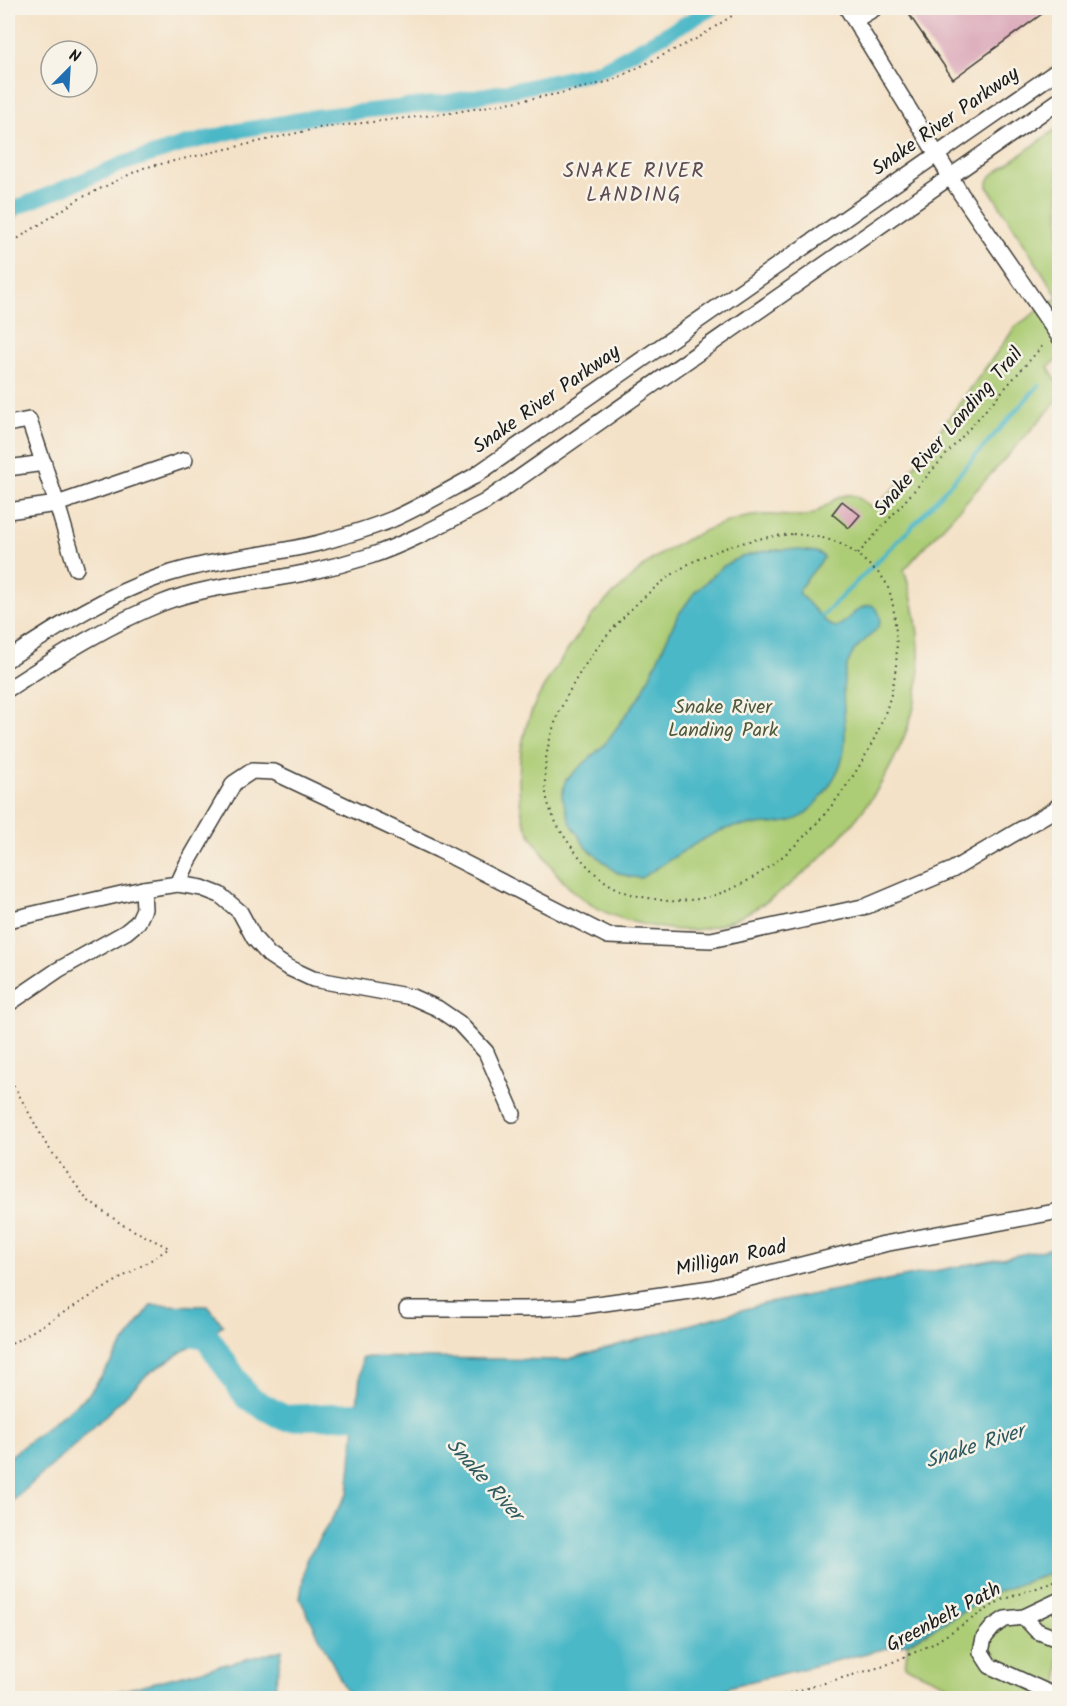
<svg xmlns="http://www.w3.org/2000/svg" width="1067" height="1706" font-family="Kalam,sans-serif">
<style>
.green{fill:#accc74;stroke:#647448;stroke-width:1.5}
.water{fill:#4cb8c7;stroke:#346a72;stroke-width:1.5}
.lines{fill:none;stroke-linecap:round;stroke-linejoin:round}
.stream{stroke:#4cb8c7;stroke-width:4.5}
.canal{stroke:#4cb8c7;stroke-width:15}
.river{stroke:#4cb8c7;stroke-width:26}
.building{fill:#daa6b8}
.minor-casing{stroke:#3c3a36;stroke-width:18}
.path{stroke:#3c3a36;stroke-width:2;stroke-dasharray:1.5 4.5;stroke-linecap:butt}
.minor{stroke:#fff;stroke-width:15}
.labels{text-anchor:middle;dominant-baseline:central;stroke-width:5;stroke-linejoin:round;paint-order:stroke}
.street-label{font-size:20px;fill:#1c1c1c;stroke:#f7f3e8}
.park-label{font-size:20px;fill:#4e5a3b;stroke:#f7f3e8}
.neighbourhood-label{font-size:21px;letter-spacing:1.5px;fill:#5e4c53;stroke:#f7f3e8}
.water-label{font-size:21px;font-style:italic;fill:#2f5a60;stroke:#f7f3e8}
</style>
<rect width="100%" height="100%" fill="#f7f3e8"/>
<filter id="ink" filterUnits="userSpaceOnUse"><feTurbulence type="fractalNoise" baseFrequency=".0167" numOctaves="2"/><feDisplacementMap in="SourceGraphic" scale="12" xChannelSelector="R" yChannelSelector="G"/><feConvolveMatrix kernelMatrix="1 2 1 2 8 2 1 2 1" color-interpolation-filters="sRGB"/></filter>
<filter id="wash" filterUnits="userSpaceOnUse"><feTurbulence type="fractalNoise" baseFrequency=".008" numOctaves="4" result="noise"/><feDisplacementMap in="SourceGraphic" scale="24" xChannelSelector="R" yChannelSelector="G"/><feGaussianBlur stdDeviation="1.35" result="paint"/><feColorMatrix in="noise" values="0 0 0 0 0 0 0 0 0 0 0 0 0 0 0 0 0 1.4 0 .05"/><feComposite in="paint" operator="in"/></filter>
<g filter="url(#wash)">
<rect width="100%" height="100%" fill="#f4e2c8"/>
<g class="green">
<path d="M 1059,127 L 1060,358 L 1048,367 L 1059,385 L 1059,399 L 904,570 C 917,611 924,654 916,698 C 909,735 884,784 860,814 C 822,863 744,936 678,930 C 617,923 576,908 543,854 C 538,846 531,837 527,828 C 520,813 519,796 519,780 C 519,722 540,689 572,644 C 581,632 588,619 598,609 C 608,598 619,589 630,579 C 637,573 645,564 653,559 C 684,539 724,518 761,515 C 774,514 801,518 811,515 C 816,513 822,508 827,505 C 849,488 854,494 874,509 L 908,474 L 1016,326 L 1058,297 L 988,187 L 988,182 L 991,176 Z"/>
<polygon points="1059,1570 1059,1698 977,1698 905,1666 908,1643 997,1592"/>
</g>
<g class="water">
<path d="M 790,549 L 817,552 L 822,555 L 824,558 L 802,585 L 799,590 L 800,594 L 828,624 L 835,627 C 852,622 850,608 872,605 C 895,624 865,637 854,651 C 852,654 850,659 848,663 C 836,695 852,731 841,763 C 837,775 830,785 823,795 C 818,801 811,811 804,815 C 784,830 745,820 720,831 C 694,842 665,864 641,878 L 630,877 L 616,872 L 585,846 L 570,822 L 562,796 L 565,781 L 604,745 L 642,693 L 677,617 L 694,593 L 722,567 L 738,558 L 765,551 Z"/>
<polygon points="1059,1247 1059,1570 997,1592 908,1643 732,1686 707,1698 350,1698 300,1599 306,1560 348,1493 362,1357 565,1360 763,1304"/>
<polygon points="151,1305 208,1306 223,1325 149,1373 78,1442 8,1505 8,1458 88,1395"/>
<polygon points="282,1650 273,1698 92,1698"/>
</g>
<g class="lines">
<polyline class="stream" points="821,617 910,529 1039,385"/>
<polyline class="canal" points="8,214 18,207 122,164 185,144 236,131 319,116 446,102 522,88 590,73 604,68 713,8"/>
<polyline class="river" points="172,1330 206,1336 247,1397 284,1418 357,1415 390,1422"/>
</g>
<g id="blocks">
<g class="building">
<polygon points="922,8 1050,8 953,79 910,16"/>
<polygon points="842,501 860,515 849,528 832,514"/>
</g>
</g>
</g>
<g filter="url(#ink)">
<use href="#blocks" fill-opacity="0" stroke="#3c3a36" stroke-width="1.5"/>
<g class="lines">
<g class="minor-casing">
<g id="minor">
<polyline points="847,8 961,194 1060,338"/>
<polyline points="855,20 875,8"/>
<polyline points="8,424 29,420 57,504 185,460"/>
<polyline points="8,468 44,463"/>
<polyline points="8,511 57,504 76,568"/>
<path d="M 8,659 C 56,628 104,596 159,577 C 211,559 266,556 319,543 C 344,536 369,529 393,519 C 420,507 447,491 473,477 L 1060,69"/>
<path d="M 8,689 C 58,657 107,625 162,603 C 210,584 263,583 313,571 C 332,567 351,562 370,556 C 409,543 448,521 485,502 L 1060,100"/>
<polyline points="178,884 187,864 234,783 252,771 274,772 439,850 608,936 711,940 867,906 952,870 1054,810 1060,804"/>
<polyline points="8,920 143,889 178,884 202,888 220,895 240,912 254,938 269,955 287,967 313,979 412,997 437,1008 459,1023 486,1052 513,1114"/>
<polyline points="8,1004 58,970 126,932 138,922 144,909 143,889"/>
<polyline points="407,1309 526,1309 576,1307 711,1288 884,1244 1060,1211"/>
<polyline points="1060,1600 1024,1617 1005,1619 993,1627 984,1638 981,1652 990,1666 1060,1698"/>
<polyline points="1024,1617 1037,1631 1060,1640"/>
</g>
</g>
<g class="path">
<polyline points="8,245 79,199 143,168 319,128 451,113 557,94 611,81 698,38 744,8"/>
<path d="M 793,534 C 826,537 843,540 868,564 C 875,570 883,576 887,585 C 892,596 894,610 895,623 C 899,656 896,684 884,716 C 857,789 772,894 689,900 C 680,901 670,902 661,900 C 650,898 639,897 628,893 C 602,885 581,861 566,839 C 557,826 548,809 546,793 C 533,708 625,597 696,560 C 727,545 759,537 793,534 Z"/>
<polyline points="858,554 1045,343"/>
<polyline points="8,1075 46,1144 87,1200 123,1225 169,1248 156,1257 8,1346"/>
<polyline points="772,1698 884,1666 931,1645 1001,1600 1060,1580"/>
</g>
<use href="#minor" class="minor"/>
</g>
</g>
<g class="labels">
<g class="street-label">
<text transform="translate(946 122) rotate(-35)">Snake River Parkway</text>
<text transform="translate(547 400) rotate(-35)">Snake River Parkway</text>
<text transform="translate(949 432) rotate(-49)">Snake River Landing Trail</text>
<text transform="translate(731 1259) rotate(-12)">Milligan Road</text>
<text transform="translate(944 1618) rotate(-28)">Greenbelt Path</text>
</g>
<g class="park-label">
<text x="723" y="708">Snake River<tspan x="723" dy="23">Landing Park</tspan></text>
</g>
<g class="neighbourhood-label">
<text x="634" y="171">SNAKE RIVER<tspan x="634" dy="24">LANDING</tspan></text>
</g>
<g class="water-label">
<text transform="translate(975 1447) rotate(-18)">Snake River</text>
<text transform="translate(484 1480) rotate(48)">Snake River</text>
</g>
</g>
<rect width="1067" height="1706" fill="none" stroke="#f7f3e8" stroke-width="30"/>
<g transform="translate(69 69) rotate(24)"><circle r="28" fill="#f7f3e8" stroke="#9f9d96" stroke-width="1.5"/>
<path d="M0-4.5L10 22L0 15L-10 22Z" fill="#1f6fb2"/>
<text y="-9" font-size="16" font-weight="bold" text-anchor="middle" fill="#1c1c1c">N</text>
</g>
</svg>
